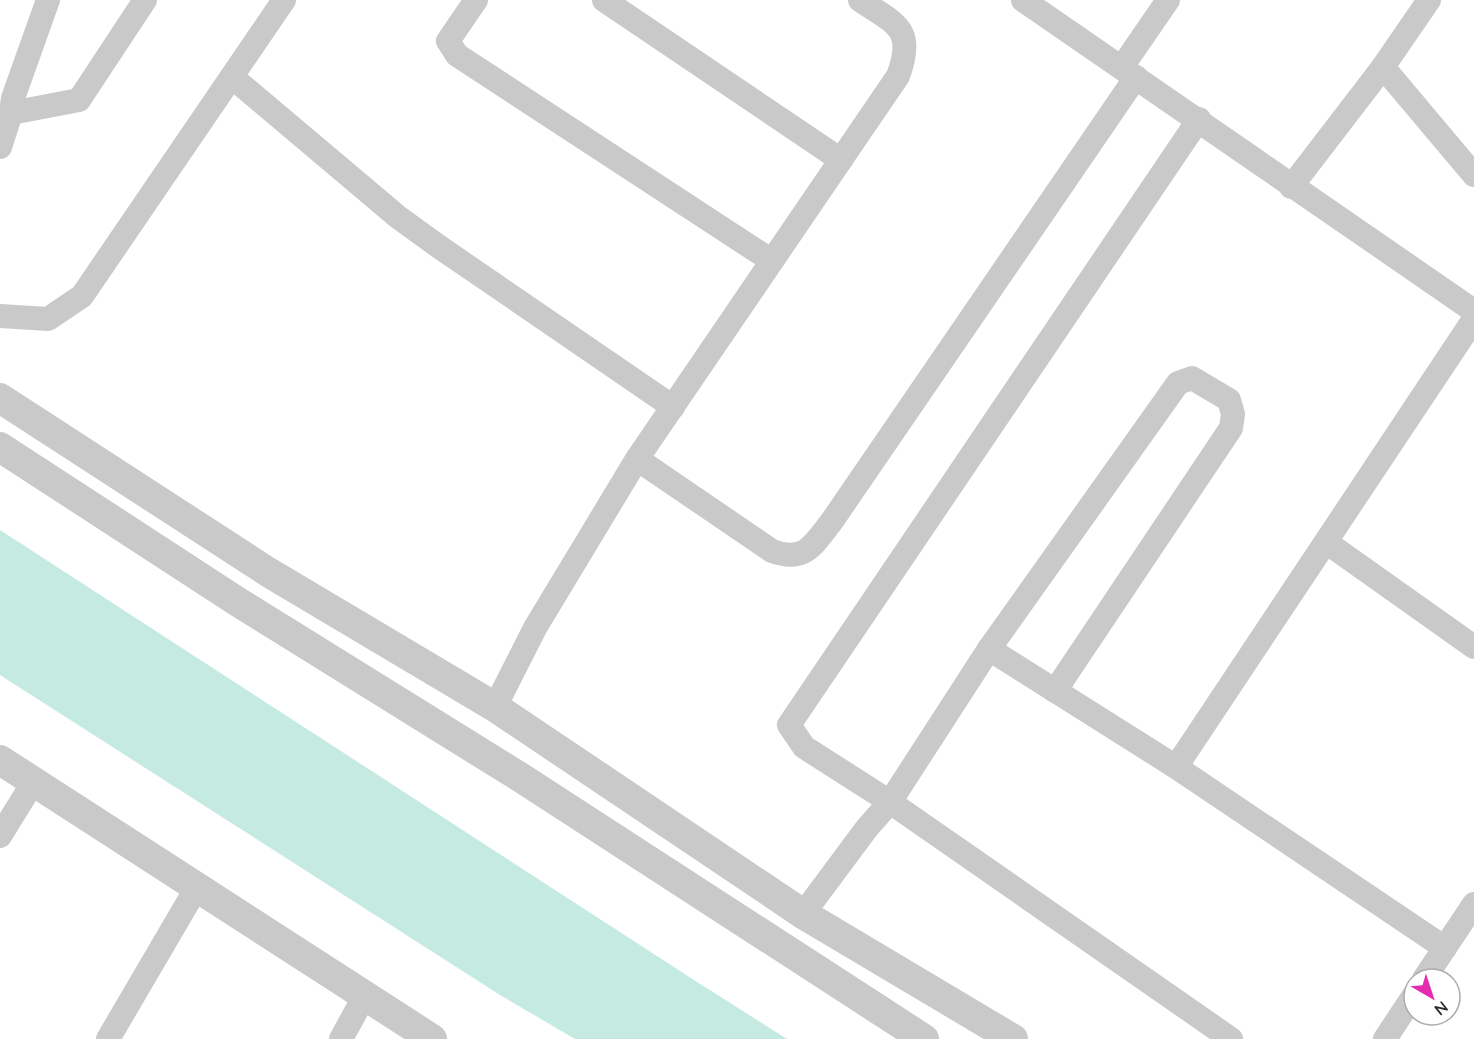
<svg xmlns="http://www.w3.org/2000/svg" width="1474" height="1039" font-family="Quicksand,sans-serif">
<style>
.water{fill:#c4eae1}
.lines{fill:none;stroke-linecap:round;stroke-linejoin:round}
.minor{stroke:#c9c9c9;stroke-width:24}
.tertiary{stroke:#c9c9c9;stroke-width:30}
</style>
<rect width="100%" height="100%" fill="#fff"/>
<polygon class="water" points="0,530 697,982 787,1039 575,1039 500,995 0,675"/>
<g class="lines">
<g class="minor">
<polyline points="476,0 448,41 457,55 772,261"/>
<polyline points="604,0 841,160"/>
<path d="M 1023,0 C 1174,103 1323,208 1474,311"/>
<polyline points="1122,67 1168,0"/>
<polyline points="1383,67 1474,175"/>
<polyline points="232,77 398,217 438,246 673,407"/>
<polyline points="11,113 79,100 145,0"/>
<polyline points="1199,119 789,725 804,747 890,802 1231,1039"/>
<polyline points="0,147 11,113 13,98 48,0"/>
<polyline points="1291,187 1383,67 1429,0"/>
<polyline points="0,316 48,319 82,296 284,0"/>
<path d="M 637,459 L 772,551 C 805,563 813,545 832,521 L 1136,77"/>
<polyline points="1326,542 1474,647"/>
<polyline points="989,649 1176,767 1445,948"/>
<path d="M 495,707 L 535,628 L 637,459 L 898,76 C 916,28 895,24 860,0"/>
<polyline points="1176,767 1474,319"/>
<polyline points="0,836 34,781"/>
<polyline points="803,914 867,828 890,802 989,649 1178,383 1192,378 1229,400 1233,414 1231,428 1055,691"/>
<polyline points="1424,979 1474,904"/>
<polyline points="108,1039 197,887"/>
<polyline points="341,1039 365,995"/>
<polyline points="1385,1039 1414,995"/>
</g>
<g class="tertiary">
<polyline points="0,398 268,572 495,707 803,914 1013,1039"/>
<polyline points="0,447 238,602 523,779 924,1039"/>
<polyline points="0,760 432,1039"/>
</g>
</g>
<g transform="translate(1432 997) rotate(141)"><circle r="28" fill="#ffffff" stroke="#ababab" stroke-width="1.5"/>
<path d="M0-4.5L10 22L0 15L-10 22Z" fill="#e52cb0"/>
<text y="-9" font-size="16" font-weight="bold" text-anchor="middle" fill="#2c2c2c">N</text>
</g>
</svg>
